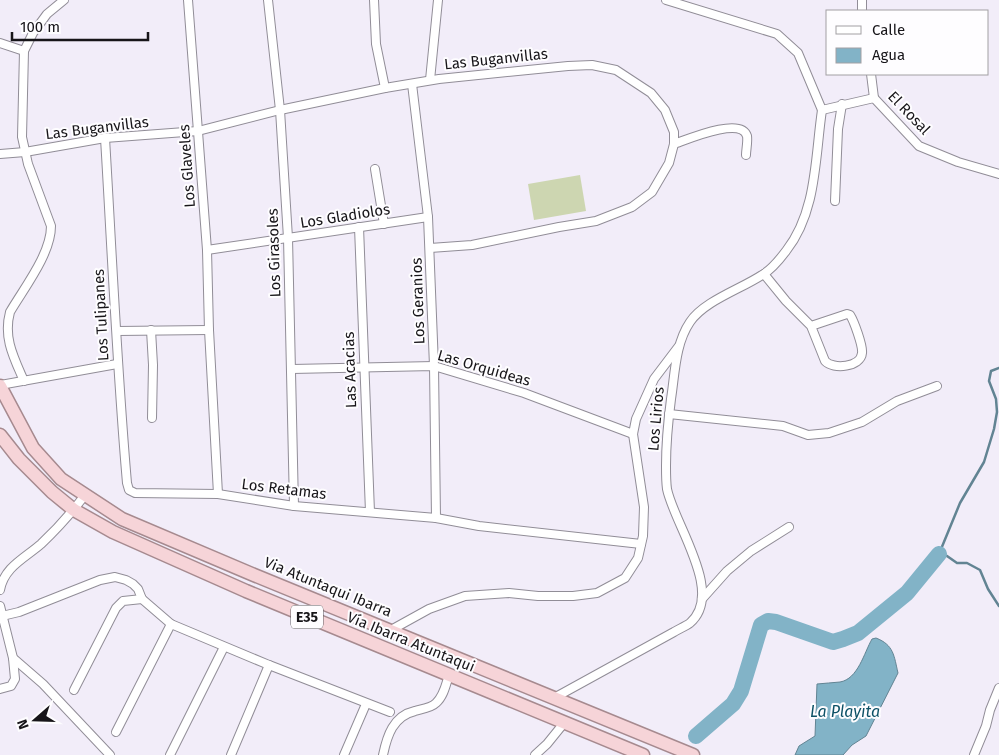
<svg xmlns="http://www.w3.org/2000/svg" width="999" height="755" font-family="'Fira Sans',sans-serif">
<style>
.green{fill:#cdd6b1}
.water{fill:#82b3c7;stroke:#628493}
.lines{fill:none;stroke-linecap:round;stroke-linejoin:round}
.stream{stroke:#628493;stroke-width:2.5}
.river{stroke:#82b3c7;stroke-width:16}
.minor-casing{stroke:#918d97;stroke-width:10}
.trunk-casing{stroke:#a68a8f;stroke-width:15}
.minor{stroke:#fff;stroke-width:8}
.trunk{stroke:#f6d4d8;stroke-width:12}
.labels{text-anchor:middle;dominant-baseline:central;stroke-width:4;stroke-linejoin:round;paint-order:stroke}
.shield{fill:#fefdff;stroke:#5c5b5e;stroke-width:1}
.shield-label{font-size:14px;font-weight:bold;fill:#171519}
.street-label{font-size:15px;fill:#171519;stroke:#fefdff}
.water-label{font-size:16px;font-style:italic;fill:#0d5166;stroke:#fefdff}
</style>
<rect width="100%" height="100%" fill="#f2edf9"/>
<polygon class="green" points="580,175 586,211 534,220 528,184"/>
<path class="water" d="M 876,638 C 894,645 894,656 898,673 L 866,736 L 852,745 L 843,755 L 795,755 L 799,746 L 815,736 L 817,684 C 825,683 832,683 840,682 C 858,679 864,653 872,639 Z"/>
<g class="lines">
<polyline class="stream" points="999,368 991,371 989,381 996,399 997,412 994,429 984,462 960,503 939,554 947,556 957,563 967,563 980,570 988,589 999,606"/>
<polyline class="river" points="696,736 733,704 741,691 761,625 768,621 776,622 833,642 843,639 858,633 907,593 939,554"/>
<g class="minor-casing">
<g id="minor">
<polyline points="188,0 207,250 209,330 218,494"/>
<polyline points="268,0 280,110 288,238 294,506"/>
<polyline points="374,0 376,44 385,88"/>
<polyline points="666,0 777,34 798,53 822,110 874,98 919,146 958,162 999,174"/>
<polyline points="862,0 862,11"/>
<polyline points="0,43 24,51"/>
<polyline points="871,74 874,98"/>
<polyline points="430,80 438,0"/>
<polyline points="412,84 428,217 434,366 436,518"/>
<path d="M 105,138 C 112,254 117,369 127,483 L 129,490 L 135,493 L 218,494 L 294,506 L 436,518 L 479,526 L 641,544"/>
<path d="M 674,144 C 686,140 741,116 747,136 C 748,141 746,150 746,155"/>
<polyline points="0,154 25,152 105,138 198,131 280,110 385,88 439,79 568,66 592,65 616,70 651,93 665,110 674,132 674,144 669,163 652,192 632,207 596,221 559,227 472,245 430,248"/>
<polyline points="375,169 384,224"/>
<polyline points="835,201 838,129 842,104"/>
<polyline points="359,227 370,512"/>
<polyline points="207,250 428,217"/>
<path d="M 764,274 L 786,301 L 811,326 L 825,361 C 833,370 861,367 862,353 C 863,346 854,321 850,315 L 847,314 L 811,326"/>
<polyline points="151,330 153,365 152,418"/>
<polyline points="117,331 209,330"/>
<polyline points="292,369 434,366 524,393 633,434"/>
<path d="M 24,381 C 14,358 3,338 10,312 C 24,288 51,254 51,226 L 28,164 L 22,137 L 24,51 L 33,33 L 47,14 L 64,0"/>
<polyline points="0,385 117,364"/>
<polyline points="669,414 783,426 808,435 829,433 862,422 897,401 937,386"/>
<path d="M 0,590 C 4,567 25,558 41,544 C 57,529 72,512 85,495"/>
<polyline points="702,599 727,571 751,551 789,527"/>
<polyline points="0,606 13,658 43,684 110,755"/>
<polyline points="2,616 19,612 100,580 115,577 126,580 133,584 138,589 142,599 171,624 269,665 390,712"/>
<polyline points="391,630 429,609 465,596 509,593 538,596 573,596 597,593 625,578 638,558 643,536 644,507 633,434 636,419 654,379 679,346"/>
<polyline points="0,689 11,686 15,679 13,658"/>
<polyline points="74,690 116,608 123,601 142,599"/>
<path d="M 554,698 L 674,632 C 679,629 686,626 690,623 C 725,593 674,524 667,489 C 666,482 666,474 666,466 C 666,443 668,422 671,399 C 675,374 675,344 690,322 C 704,301 741,289 762,275 C 771,270 780,259 786,251 C 817,212 815,157 822,110"/>
<polyline points="116,732 171,624"/>
<polyline points="170,755 224,647"/>
<polyline points="231,755 269,665"/>
<polyline points="344,755 366,704"/>
<path d="M 383,755 C 387,736 393,716 415,711 C 422,709 431,708 436,703 C 444,696 446,684 449,675"/>
<polyline points="535,755 547,744 564,723"/>
<polyline points="974,755 986,726 990,710 999,688"/>
</g>
</g>
<g class="trunk-casing">
<g id="trunk">
<polyline points="0,386 33,448 61,479 122,519 254,575 693,755"/>
<polyline points="0,435 19,459 52,492 74,510 113,532 246,591 643,755"/>
</g>
</g>
<use href="#minor" class="minor"/>
<use href="#trunk" class="trunk"/>
</g>
<g class="labels">
<rect class="shield" x="291" y="605.5" width="32" height="23" rx="4"/>
<g class="shield-label">
<text x="307" y="617">E35</text>
</g>
<g class="street-label">
<text transform="translate(496 59) rotate(-6)">Las Buganvillas</text>
<text transform="translate(909 113) rotate(46)">El Rosal</text>
<text transform="translate(97 128) rotate(-7)">Las Buganvillas</text>
<text transform="translate(187 166) rotate(-94)">Los Glaveles</text>
<text transform="translate(345 216) rotate(-9)">Los Gladiolos</text>
<text transform="translate(274 253) rotate(-92)">Los Girasoles</text>
<text transform="translate(418 301) rotate(-92)">Los Geranios</text>
<text transform="translate(101 315) rotate(-93)">Los Tulipanes</text>
<text transform="translate(484 368) rotate(16)">Las Orquideas</text>
<text transform="translate(350 370) rotate(-92)">Las Acacias</text>
<text transform="translate(656 419) rotate(-85)">Los Lirios</text>
<text transform="translate(284 489) rotate(7)">Los Retamas</text>
<text transform="translate(328 587) rotate(22)">Via Atuntaqui Ibarra</text>
<text transform="translate(411 642) rotate(22)">Vía Ibarra Atuntaqui</text>
</g>
<g class="water-label">
<text x="845" y="711">La Playita</text>
</g>
</g>
<rect x="826" y="10" width="162" height="65" fill="#fefdff" stroke="#a2a0a3"/>
<rect x="836" y="26" width="25" height="8" fill="#ffffff" stroke="#a2a0a3"/>
<text x="872" y="35" font-size="15" fill="#171519">Calle</text>
<rect x="836" y="48" width="25" height="15" fill="#82b3c7" stroke="#a2a0a3"/>
<text x="872" y="60" font-size="15" fill="#171519">Agua</text>
<g transform="translate(35 720) rotate(250)" stroke="#fefdff" stroke-width="4" paint-order="stroke">
<path d="M0-4L9 19L0 12L-9 19Z" fill="#171519"/>
<text y="-8" font-size="14" font-weight="bold" text-anchor="middle" fill="#171519">N</text>
</g>
<path d="M12 32v8h136v-8" fill="none" stroke="#171519" stroke-width="2.5"/>
<text x="20" y="32" font-size="15" fill="#171519" stroke="#fefdff" stroke-width="4" paint-order="stroke">100 m</text>
</svg>
